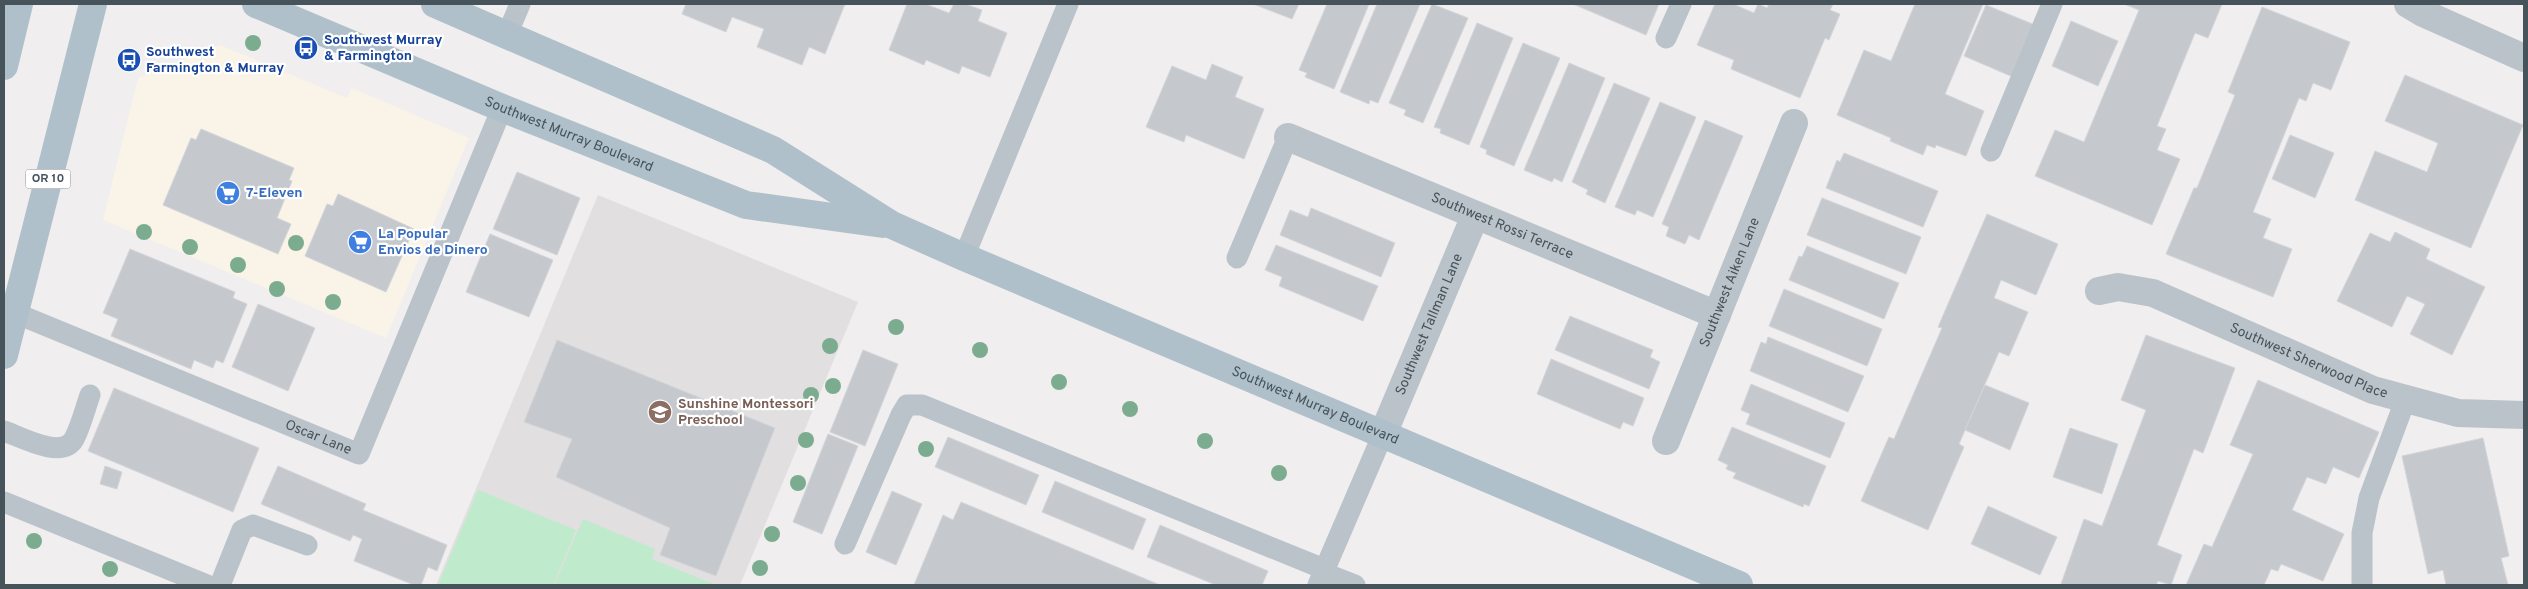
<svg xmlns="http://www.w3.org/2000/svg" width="2528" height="589" font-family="Overpass,sans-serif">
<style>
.commercial{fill:#faf3e8}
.education{fill:#e1dfdf}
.green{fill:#bfebcc}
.building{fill:#c5c9cd;stroke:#d2d5d9}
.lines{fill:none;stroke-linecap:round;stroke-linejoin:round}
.lane{stroke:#bac3ca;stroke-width:21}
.street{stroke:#bac3ca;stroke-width:28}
.primary{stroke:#afc0cb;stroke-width:28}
.tree{fill:#7cac8f}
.labels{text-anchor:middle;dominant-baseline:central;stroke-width:4.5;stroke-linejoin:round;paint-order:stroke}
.shield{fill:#fff;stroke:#7e878c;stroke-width:1}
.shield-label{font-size:12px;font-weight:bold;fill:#47535a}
.transit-label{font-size:14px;font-weight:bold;fill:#164399;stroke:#fff;text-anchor:start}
.street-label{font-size:14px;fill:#47535a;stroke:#fff}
.shop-label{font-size:14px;font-weight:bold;fill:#366cbe;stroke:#fff;text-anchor:start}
.education-label{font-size:14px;font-weight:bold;fill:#785e54;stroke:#fff;text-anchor:start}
</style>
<rect width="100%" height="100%" fill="#f0eeee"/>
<polygon class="commercial" points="220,45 347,98 352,88 469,138 386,338 103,220 138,78"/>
<polygon class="education" points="598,195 858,302 740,585 436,585"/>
<g class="green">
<polygon points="478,490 576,530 553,585 438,585"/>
<polygon points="583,519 655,549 652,559 716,585 554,585"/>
</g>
<g class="building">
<polygon points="686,4 845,4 825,54 809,47 802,65 757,47 764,29 732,17 726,32 682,14"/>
<polygon points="907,4 925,4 949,13 954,4 965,4 982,10 978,21 1007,33 990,77 962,66 959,74 926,60 924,65 889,50"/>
<polygon points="1253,4 1299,4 1292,19"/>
<polygon points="1327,4 1369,4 1334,89 1305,77 1307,73 1299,70"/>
<polygon points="1377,4 1420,4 1378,103 1370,100 1369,104 1340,92"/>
<polygon points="1432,4 1468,18 1423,123 1404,115 1406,110 1389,103"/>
<polygon points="1573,4 1659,4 1646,35"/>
<polygon points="1715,4 1733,4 1754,13 1758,4 1767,8 1769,4 1833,4 1830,10 1840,14 1829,40 1825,38 1800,98 1731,69 1734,60 1697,45"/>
<polygon points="1915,4 1983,4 1945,94 1984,111 1966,156 1936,145 1935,148 1927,145 1923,155 1890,141 1891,138 1837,115 1864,50 1891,61"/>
<polygon points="2124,4 2222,4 2208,38 2195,33 2157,126 2166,129 2157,150 2180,159 2152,225 2035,176 2055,130 2084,142 2139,10"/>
<polygon points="1986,5 2035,25 2013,77 1964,56"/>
<polygon points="2262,7 2350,42 2331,90 2313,83 2306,101 2299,98 2253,212 2271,219 2263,238 2292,249 2273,297 2166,254 2194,188 2197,188 2235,95 2228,92"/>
<polygon points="2071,21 2118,41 2098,86 2052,66"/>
<polygon points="1477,23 1513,38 1469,145 1440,133 1441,129 1434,127"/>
<polygon points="1523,43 1560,58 1514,166 1486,154 1487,150 1480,147"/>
<polygon points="1569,63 1605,78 1562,182 1554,178 1552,182 1524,170"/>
<polygon points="1212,64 1243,77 1235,97 1264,109 1244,159 1186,135 1184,142 1146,127 1172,66 1206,80"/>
<polygon points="2405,75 2523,125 2471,248 2355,200 2375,151 2427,172 2438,143 2385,121"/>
<polygon points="1614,83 1650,98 1605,203 1586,194 1588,190 1572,182"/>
<polygon points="1660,102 1696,117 1653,217 1637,210 1635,215 1615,207"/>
<polygon points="1705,120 1743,136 1699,240 1689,235 1685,244 1666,236 1669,227 1662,224"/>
<polygon points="201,129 294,168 289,180 292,181 277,218 291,224 278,254 163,205 191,138 196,140"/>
<polygon points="2290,135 2334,153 2315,198 2272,179"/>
<polygon points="1844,153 1938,191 1923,227 1826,188 1837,160 1840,162"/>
<polygon points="517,172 580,198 557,255 493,229"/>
<polygon points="338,194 414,229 386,292 305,256 327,204 333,206"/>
<polygon points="1822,198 1921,237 1906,274 1807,235"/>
<polygon points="1311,208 1395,243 1381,277 1280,235 1290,210 1308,217"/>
<polygon points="1987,214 2058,244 2036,295 2001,280 1994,298 2028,312 2009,356 1999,352 1959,444 1964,447 1928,530 1861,501 1889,437 1894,439 1942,328 1938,327"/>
<polygon points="2395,232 2430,249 2426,259 2485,287 2452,355 2410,334 2425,304 2407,296 2392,327 2337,301 2370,233 2390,242"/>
<polygon points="490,234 553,260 529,317 466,292"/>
<polygon points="1276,245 1378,286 1363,321 1279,286 1282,277 1265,270"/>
<polygon points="1807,246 1899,283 1884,319 1789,280 1799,256 1802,257"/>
<polygon points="130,249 235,292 233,298 247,304 223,363 216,360 213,368 194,360 191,369 111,336 118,319 103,313"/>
<polygon points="1784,289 1882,329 1867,366 1769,326"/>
<polygon points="258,304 315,328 288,391 232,367"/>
<polygon points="1570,316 1653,350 1650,357 1660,362 1649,389 1555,350"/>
<polygon points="2146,335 2235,368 2203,453 2194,449 2157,545 2182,555 2171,585 2158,581 2156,585 2064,585 2061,584 2084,519 2102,526 2146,410 2121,400"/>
<polygon points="1768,337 1864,376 1848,412 1750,371 1761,342 1766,344"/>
<polygon points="557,340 775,428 716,576 660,555 670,528 556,477 572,439 524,422"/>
<polygon points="863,350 898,364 865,446 830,432"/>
<polygon points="1551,359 1644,398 1633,426 1623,422 1620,429 1537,394"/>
<polygon points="2258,380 2379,432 2359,478 2333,467 2326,484 2307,477 2292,510 2344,534 2323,581 2281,564 2278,571 2271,569 2264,585 2186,585 2204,544 2212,547 2253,454 2230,445"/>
<polygon points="1751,384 1845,423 1830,458 1746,424 1750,414 1741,410"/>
<polygon points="1985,385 2029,403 2010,450 1965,430"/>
<polygon points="114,388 259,448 233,512 88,451"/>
<polygon points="1732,427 1826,466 1809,506 1804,504 1803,507 1733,478 1736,473 1726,469 1728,465 1718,460"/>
<polygon points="2070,428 2118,444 2102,494 2053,477"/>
<polygon points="828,434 858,446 822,534 793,522"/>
<polygon points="948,437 1039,475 1026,505 935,467"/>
<polygon points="2483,438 2509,556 2501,558 2508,585 2446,585 2443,570 2428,574 2402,456"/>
<polygon points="105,466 122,472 117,489 100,484"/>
<polygon points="278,466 366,504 363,510 447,545 437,571 428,567 421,585 414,585 354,561 362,539 353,535 350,541 261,504"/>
<polygon points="1055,481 1146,519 1133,550 1042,512"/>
<polygon points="892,491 922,504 896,565 866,552"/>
<polygon points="961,502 1160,585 914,585 943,515 953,520"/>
<polygon points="1988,506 2057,537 2040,575 1971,544"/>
<polygon points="1160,525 1268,571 1262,585 1216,585 1147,557"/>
</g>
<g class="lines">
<g class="lane">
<polyline points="507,35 520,4"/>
<polyline points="1666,38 1681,4"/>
<polyline points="1991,151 2052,4"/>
<polyline points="964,257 1068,4"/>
<polyline points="1237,258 1288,137"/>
<path id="s1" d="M 15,313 L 359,454 L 502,108"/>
<path d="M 4,431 C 21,437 62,460 74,439 C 81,426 85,409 90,395"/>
<polyline points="4,502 207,585"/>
<polyline points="845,544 901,415 907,405 922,405 1324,569"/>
<polyline points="1324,573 1355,585"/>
<polyline points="220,585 242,530 253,525 307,545"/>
<polyline points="1318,585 1383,434"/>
<polyline points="2362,585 2362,533 2369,498 2406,398"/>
</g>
<g class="street">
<polyline points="2408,4 2423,13 2524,58"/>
<path id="s2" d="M 1288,137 L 1717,315"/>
<path id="s3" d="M 2099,291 L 2118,287 L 2153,293 L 2373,390 L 2458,413 L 2524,415"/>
<path id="s4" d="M 1383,434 L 1475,216"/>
<path id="s5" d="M 1666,441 L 1794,123"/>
</g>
<g class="primary">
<path id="s6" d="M 256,4 L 502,108 L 746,205 L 883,224"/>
<path id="s7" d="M 435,4 L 773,150 L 892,225 L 964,257 L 1739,585"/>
<polyline points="4,66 19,4"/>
<polyline points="4,355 93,4"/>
</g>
</g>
<g class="tree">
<circle cx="253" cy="43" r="8"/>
<circle cx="144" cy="232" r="8"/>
<circle cx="296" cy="243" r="8"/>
<circle cx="190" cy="247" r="8"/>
<circle cx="238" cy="265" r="8"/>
<circle cx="277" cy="289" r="8"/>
<circle cx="333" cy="302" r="8"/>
<circle cx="896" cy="327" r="8"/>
<circle cx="830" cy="346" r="8"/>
<circle cx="980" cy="350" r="8"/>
<circle cx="1059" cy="382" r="8"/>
<circle cx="833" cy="386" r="8"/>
<circle cx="811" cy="395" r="8"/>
<circle cx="1130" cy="409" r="8"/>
<circle cx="806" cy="440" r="8"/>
<circle cx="1205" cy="441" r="8"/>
<circle cx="926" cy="449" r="8"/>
<circle cx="1279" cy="473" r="8"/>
<circle cx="798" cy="483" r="8"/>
<circle cx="772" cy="534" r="8"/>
<circle cx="34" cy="541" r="8"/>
<circle cx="760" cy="568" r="8"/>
<circle cx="110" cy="569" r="8"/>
</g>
<defs>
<g id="bus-disc" transform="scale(1.25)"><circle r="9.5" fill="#1a4fb4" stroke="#fff"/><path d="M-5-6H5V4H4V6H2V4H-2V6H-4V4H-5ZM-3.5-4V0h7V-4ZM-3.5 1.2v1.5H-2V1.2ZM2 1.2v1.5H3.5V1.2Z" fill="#fff"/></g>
<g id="supermarket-disc" transform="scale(1.25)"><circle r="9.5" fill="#3f7fe0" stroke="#fff"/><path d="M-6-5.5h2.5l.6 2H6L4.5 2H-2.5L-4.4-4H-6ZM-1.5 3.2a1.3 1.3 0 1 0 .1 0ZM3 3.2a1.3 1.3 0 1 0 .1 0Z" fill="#fff"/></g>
<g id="school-disc" transform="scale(1.25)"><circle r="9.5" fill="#8d6e63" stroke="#fff"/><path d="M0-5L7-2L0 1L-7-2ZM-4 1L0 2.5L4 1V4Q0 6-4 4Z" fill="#fff"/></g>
</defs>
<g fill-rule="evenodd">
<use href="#bus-disc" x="306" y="48"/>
<use href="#bus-disc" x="129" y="60"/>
<use href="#supermarket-disc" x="228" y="193"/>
<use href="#supermarket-disc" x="360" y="242"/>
<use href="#school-disc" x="660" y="412"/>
</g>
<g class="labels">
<rect class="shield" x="25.5" y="169.5" width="45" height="19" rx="4"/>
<g class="shield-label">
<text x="48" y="179">OR 10</text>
</g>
<g class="transit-label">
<text x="324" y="40">Southwest Murray<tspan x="324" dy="16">&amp; Farmington</tspan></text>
<text x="146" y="52">Southwest<tspan x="146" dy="16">Farmington &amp; Murray</tspan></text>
</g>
<g class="street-label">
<text stroke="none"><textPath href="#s6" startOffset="339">Southwest Murray Boulevard</textPath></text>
<text stroke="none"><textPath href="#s2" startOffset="232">Southwest Rossi Terrace</textPath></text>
<text stroke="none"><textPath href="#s5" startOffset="171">Southwest Aiken Lane</textPath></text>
<text stroke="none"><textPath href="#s4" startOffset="119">Southwest Tallman Lane</textPath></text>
<text stroke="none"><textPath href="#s3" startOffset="225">Southwest Sherwood Place</textPath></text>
<text stroke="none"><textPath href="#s7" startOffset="969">Southwest Murray Boulevard</textPath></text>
<text stroke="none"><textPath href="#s1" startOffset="328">Oscar Lane</textPath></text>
</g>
<g class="shop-label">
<text x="246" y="193">7-Eleven</text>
<text x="378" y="234">La Popular<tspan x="378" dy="16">Envios de Dinero</tspan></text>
</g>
<g class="education-label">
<text x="678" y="404">Sunshine Montessori<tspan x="678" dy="16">Preschool</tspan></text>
</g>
</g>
<rect width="2528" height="589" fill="none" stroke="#47535a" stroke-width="10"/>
</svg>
